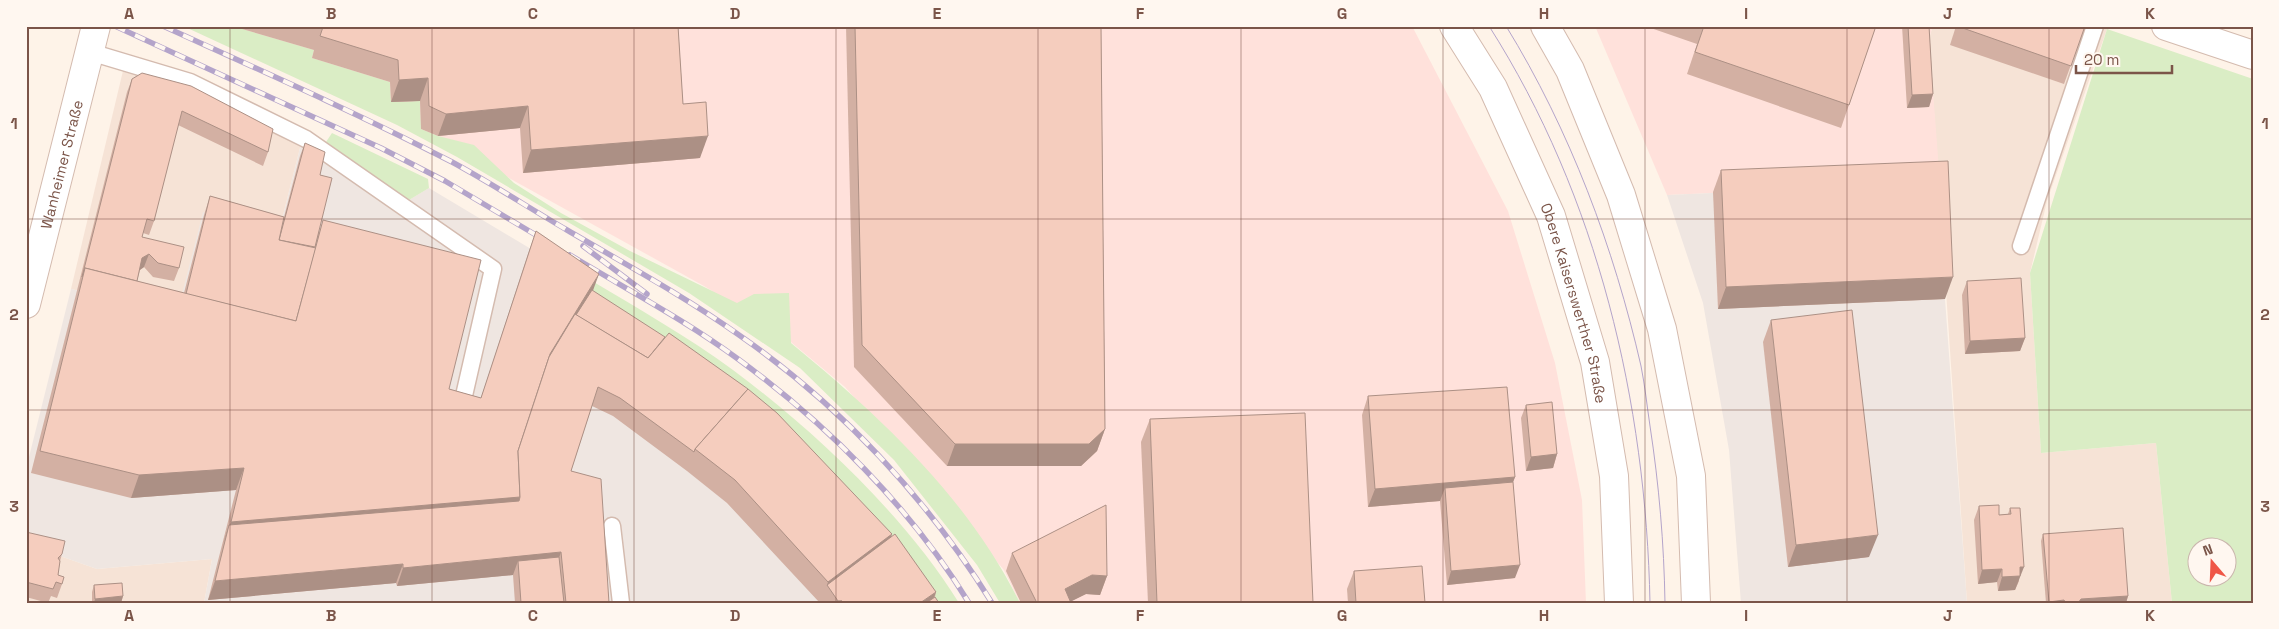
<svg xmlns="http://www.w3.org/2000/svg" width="2279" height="629" font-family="'Space Grotesk',sans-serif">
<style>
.residential{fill:#f6e3d6}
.commercial{fill:#ffe1db}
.industrial{fill:#efe6e1}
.green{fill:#daedc5;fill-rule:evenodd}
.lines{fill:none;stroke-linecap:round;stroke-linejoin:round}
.service-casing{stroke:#d4bbaf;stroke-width:19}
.minor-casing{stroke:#d4bbaf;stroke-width:30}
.tertiary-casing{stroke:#d4bbaf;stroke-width:30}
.service{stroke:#fff;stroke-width:16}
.minor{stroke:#fff;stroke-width:28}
.tertiary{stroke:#fff;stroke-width:28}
.tram{stroke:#b4a4ca;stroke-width:1}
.rail-casing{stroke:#b4a4ca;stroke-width:5.5}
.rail{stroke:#fff7f0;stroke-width:4;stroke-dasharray:11;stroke-linecap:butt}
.wall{fill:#d3b0a3}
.shaded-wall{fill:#ac9085}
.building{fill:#f5cdbe;stroke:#ac9085}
.grid{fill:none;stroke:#7b5549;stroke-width:1;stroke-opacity:0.55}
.labels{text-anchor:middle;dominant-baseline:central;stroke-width:5;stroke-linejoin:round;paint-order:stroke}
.street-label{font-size:15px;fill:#7b5549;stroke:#fff7f0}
.neatline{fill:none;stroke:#7b5549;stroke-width:2}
.grid-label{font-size:16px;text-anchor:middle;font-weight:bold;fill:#7b5549}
</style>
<rect width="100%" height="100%" fill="#fef3e8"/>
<g class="residential">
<polygon points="1933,26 2099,26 2107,29 2047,201 2030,273 2041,453 2156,443 2172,603 1967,603 1929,38"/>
<polygon points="127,54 205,84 304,132 279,231 177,313 71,289"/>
<polygon points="26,544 97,569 212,559 204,603 26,603"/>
</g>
<g class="commercial">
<polygon points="196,26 1412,26 1508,211 1555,363 1582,500 1586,603 1020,603 1004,570 845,387 780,333 704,286 500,173 438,136"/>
<polygon points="1595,26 1933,26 1929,38 1940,183 1667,195"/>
</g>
<g class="industrial">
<polygon points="304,132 409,200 429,188 593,286 933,603 204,603 212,559 97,569 26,544 26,469 71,289 177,313 203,212 279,231"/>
<polygon points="1940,183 1945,299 1967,603 1741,603 1729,450 1703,303 1667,195"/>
</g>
<g class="green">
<path d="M 183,26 L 232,26 L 314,50 L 312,58 L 390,82 L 391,102 L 420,101 L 421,129 L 438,136 L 474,145 L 514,183 L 561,213 L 630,251 L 737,303 L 754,294 L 789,293 L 791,343 C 880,416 968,498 1020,603 L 1000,603 L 977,565 L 894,460 L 800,368 L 689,293 L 457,157 L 397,125 Z"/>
<path d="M 2107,29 L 2253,79 L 2253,603 L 2172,603 L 2156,443 L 2041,453 L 2030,273 ZM 2196,546 L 2226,546 L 2226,576 L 2196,576 Z"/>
<polygon points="332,133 428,179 429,188 409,200 324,145"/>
<path d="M 592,281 C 639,309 688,337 733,370 C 815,431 905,516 959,603 L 924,603 L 587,303 Z"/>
</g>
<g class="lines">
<g class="service-casing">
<g id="service">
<polyline points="90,52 190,82 306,139 493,269 463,400"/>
<polyline points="2021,246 2095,26"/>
<polyline points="612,526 621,603"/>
</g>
</g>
<g class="minor-casing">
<g id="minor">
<polyline points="2166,26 2253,55"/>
<path id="s1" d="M 26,304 L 96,26"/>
</g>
</g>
<g class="tertiary-casing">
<g id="tertiary">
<path id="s2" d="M 1454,26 L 1493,88 L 1551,216 L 1595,362 L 1614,476 L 1619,603"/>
<polyline points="1545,26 1570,70 1621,195 1662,329 1691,476 1696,603"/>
</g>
</g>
<use href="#service" class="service"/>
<use href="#minor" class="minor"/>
<use href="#tertiary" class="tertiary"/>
<g class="tram">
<path d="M 1489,26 C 1598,197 1646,402 1650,603"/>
<path d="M 1506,26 C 1570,130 1614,248 1641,366 C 1645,386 1647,406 1650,426 C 1659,485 1664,543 1665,603"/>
</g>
<g class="rail-casing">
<g id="rail">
<polyline points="115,26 381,148 445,181 546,241"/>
<path d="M 163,26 C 260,70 357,113 452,162 C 491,183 529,208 567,230 C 625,264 684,296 739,335 C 840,405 927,498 992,603"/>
<polyline points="583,246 647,294"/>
<path d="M 570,255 C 626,289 685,320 738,359 C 827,424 911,508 969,603"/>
</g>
</g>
<use href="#rail" class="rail"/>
</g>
<g class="wall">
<polygon points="232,26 678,26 683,104 700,158 523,173 520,128 438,136 421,129 420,101 391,102 390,82 312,58 314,50"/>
<polygon points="846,26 1101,26 1105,429 1097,451 1081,466 947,466 854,367"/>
<polygon points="1645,26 1876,26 1841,128 1687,74 1697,44"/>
<polygon points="1902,26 1929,26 1933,94 1929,107 1907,108"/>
<polygon points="1956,26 2085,26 2064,84 1950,45"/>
<polygon points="132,79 268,152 263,166 178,125 154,221 149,235 143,233 142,237 179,268 174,281 153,277 144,267 140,270 137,281 184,293 204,215 210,196 284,217 300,156 305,143 320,175 319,233 323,220 449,389 481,398 528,254 536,231 593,291 892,534 891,538 936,592 935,597 819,602 727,503 687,471 613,416 592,406 571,471 609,603 515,603 513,575 397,586 396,583 208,600 236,490 131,498 31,473 127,92"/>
<polygon points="1721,170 1945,299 1718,309 1713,192"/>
<polygon points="1967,281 2025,338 2020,351 1965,354 1962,295"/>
<polygon points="1771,320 1869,557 1788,567 1763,342"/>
<polygon points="1368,396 1515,477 1513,482 1515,578 1447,585 1440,501 1368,507 1362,415"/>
<polygon points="1526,405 1557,454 1553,468 1526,471 1521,418"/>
<polygon points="1150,419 1313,603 1148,603 1141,442"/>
<polygon points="1979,506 1999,515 2008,514 2010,508 2019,581 2015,590 1998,591 1997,582 1978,584 1974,520"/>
<polygon points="26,532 62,554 60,561 58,575 62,584 57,598 51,596 48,603 26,597"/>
<polygon points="2043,534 2128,596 2126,603 2046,603 2041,541"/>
<polygon points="1012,553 1107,576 1100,595 1086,594 1071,601 1071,603 1021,603 1006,571"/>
<polygon points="1354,571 1425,603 1348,603 1347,589"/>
<polygon points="94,585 123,596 121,603 92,603 92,592"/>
</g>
<g class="shaded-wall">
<polygon points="428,78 420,101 391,102 399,80"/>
<polygon points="1933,94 1929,107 1907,108 1912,95"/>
<polygon points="528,106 520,128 438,136 446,114"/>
<polygon points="708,136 700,158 523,173 531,150"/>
<polygon points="149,254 144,267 137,272 142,258"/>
<polygon points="599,274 591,296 543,374 550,354"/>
<polygon points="1953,277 1945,299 1718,309 1726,287"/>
<polygon points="2025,338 2020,351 1965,354 1970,341"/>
<polygon points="1105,429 1097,451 1081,466 947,466 955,444"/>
<polygon points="1557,454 1553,468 1526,471 1531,457"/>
<polygon points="244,468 236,490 131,498 139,475"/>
<polygon points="1515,477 1508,496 1445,488 1440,501 1368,507 1375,489"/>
<polygon points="520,497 512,520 229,525 223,544 231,522"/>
<polygon points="892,534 884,556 827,585 828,582"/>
<polygon points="1878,535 1869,557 1788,567 1796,545"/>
<polygon points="561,552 555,570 518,561 513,575 397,586 403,568"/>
<polygon points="403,564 396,583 208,600 215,581"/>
<polygon points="1520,565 1515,578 1447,585 1451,571"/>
<polygon points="2020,567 2024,567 2015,590 1998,591 2002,577"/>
<polygon points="2002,569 1997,582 1978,584 1982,570"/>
<polygon points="1092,575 1107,576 1100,595 1086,594 1068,603 1065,589"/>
<polygon points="936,592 932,603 920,603"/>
<polygon points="123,596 121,603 94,603 95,599"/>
<polygon points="2128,596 2126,603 2078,603 2081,599"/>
<polygon points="2064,600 2063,603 2048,603 2049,602"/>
</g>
<g class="building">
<polygon points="319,26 678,26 683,104 706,102 708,136 531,150 528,106 446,114 429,106 428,78 399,80 398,60 320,36 323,27"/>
<polygon points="855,26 1101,26 1105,429 1089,444 955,444 862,345"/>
<polygon points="1704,26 1876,26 1849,105 1695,52"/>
<polygon points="1908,26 1929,26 1933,94 1912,95"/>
<polygon points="1957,26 2085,26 2071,66"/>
<polygon points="142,73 191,86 273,129 268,152 182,111 154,221 147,219 142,237 184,247 179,268 158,263 149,254 142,258 137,281 85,268 82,277 132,79"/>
<polygon points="305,143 325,152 320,175 332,178 315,247 279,240"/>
<polygon points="1948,161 1953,277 1726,287 1721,170"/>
<polygon points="210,196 284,217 279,240 316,248 296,321 186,294"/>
<polygon points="323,220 481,260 449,389 481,398 536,231 599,274 550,354 518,451 520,497 231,522 244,468 139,475 40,451 85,268 296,321"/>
<polygon points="2021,278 2025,338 1970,341 1967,281"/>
<polygon points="592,290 665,337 648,358 576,315"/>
<polygon points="1852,310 1878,535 1796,545 1771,320"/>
<polygon points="575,314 648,358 669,333 748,389 695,449 694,452 620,398 598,387 571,471 601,479 609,603 566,603 561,552 403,568 403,564 215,581 229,525 519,501 520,497 518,451 549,357"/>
<polygon points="1507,387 1515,477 1375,489 1368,396"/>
<polygon points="748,389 777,413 892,534 828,582 735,480 695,449"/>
<polygon points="1552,402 1557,454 1531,457 1526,405"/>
<polygon points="1305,413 1313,603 1157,603 1150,419"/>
<polygon points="1513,482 1520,565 1451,571 1445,488"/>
<polygon points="1106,505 1107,576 1092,575 1065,589 1071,603 1037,603 1012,553"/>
<polygon points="1999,505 1999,515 2011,514 2010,508 2020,508 2024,567 2020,567 2020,576 2002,577 2002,569 1982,570 1979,506"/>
<polygon points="2123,528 2128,596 2081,599 2078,603 2066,603 2064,600 2049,602 2043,534"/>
<polygon points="26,532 65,541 62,554 58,558 60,561 58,575 64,577 62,584 56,582 53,589 26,582"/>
<polygon points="895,534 936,592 920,603 844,603 842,601 838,601 827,585"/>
<polygon points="559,557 564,603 521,603 518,561"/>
<polygon points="1422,566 1425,603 1356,603 1354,571"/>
<polygon points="122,583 123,596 95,599 94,585"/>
<polygon points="935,597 939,603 926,603"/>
<polygon points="842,601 844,603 813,603"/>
</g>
<path class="grid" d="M 230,26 L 230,603M 432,26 L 432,603M 634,26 L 634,603M 836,26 L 836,603M 1038,26 L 1038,603M 1241,26 L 1241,603M 1443,26 L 1443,603M 1645,26 L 1645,603M 1847,26 L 1847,603M 2049,26 L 2049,603M 26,219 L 2253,219M 26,410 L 2253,410"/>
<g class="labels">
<g class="street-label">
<text stroke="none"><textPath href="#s1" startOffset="144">Wanheimer Straße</textPath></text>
<text stroke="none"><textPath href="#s2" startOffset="304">Obere Kaiserswerther Straße</textPath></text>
</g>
</g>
<rect width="2279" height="629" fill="none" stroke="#fff7f0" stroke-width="55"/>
<g transform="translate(2212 562) rotate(341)"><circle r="24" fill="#fff7f0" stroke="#cab6ad"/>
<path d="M0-4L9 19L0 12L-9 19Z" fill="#ef5646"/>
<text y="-8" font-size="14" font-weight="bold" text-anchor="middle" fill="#7b5549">N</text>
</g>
<path d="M2076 65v8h96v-8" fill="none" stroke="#7b5549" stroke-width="2.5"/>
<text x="2084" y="65" font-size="15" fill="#7b5549" stroke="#fff7f0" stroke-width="4" paint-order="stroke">20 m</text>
<rect x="28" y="28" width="2224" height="574" class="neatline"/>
<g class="grid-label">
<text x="129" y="19">A</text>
<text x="331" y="19">B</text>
<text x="533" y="19">C</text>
<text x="735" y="19">D</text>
<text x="937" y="19">E</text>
<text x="1140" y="19">F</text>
<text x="1342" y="19">G</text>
<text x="1544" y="19">H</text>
<text x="1746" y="19">I</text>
<text x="1948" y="19">J</text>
<text x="2150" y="19">K</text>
<text x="14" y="129">1</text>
<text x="2265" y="129">1</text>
<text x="14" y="320">2</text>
<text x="2265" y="320">2</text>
<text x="14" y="512">3</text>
<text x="2265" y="512">3</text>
<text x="129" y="621">A</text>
<text x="331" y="621">B</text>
<text x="533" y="621">C</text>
<text x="735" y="621">D</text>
<text x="937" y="621">E</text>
<text x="1140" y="621">F</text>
<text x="1342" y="621">G</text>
<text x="1544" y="621">H</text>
<text x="1746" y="621">I</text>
<text x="1948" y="621">J</text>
<text x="2150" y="621">K</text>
</g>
</svg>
